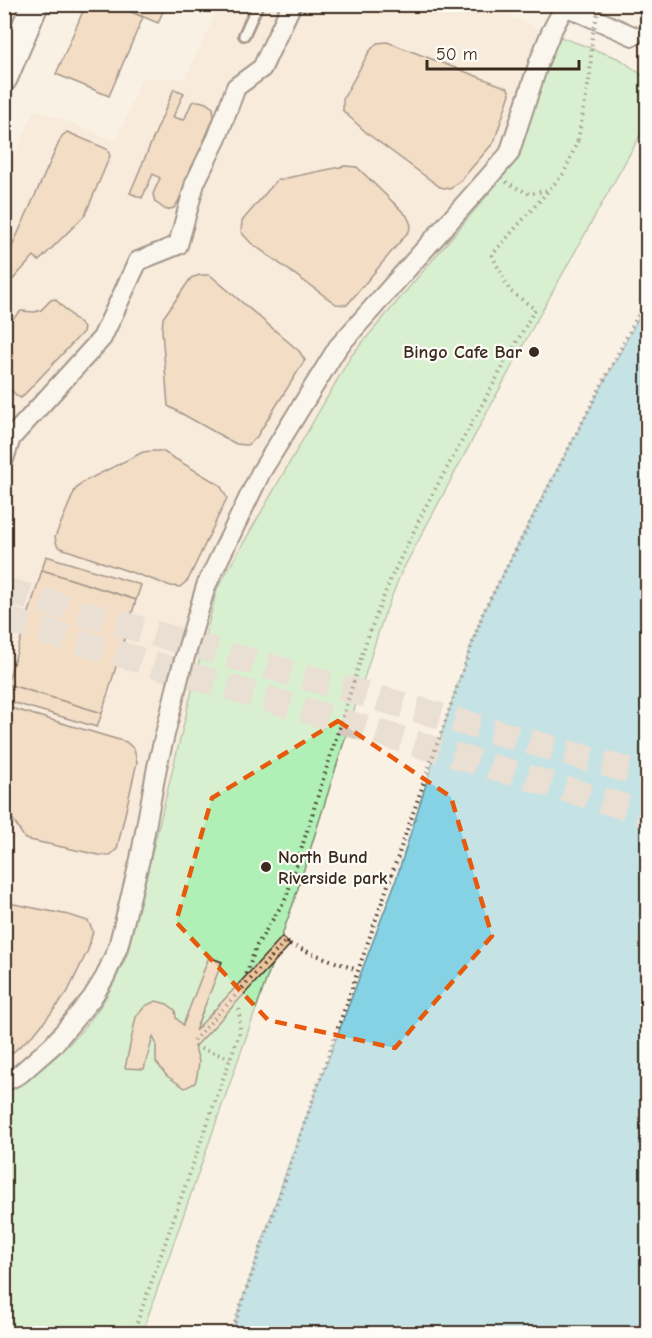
<svg xmlns="http://www.w3.org/2000/svg" width="652" height="1338" font-family="'Comic Neue',sans-serif">
<style>
.built{fill:#f6e4cf}
.green{fill:#b0f0b7;stroke:#768d6a;stroke-width:1.5}
.water{fill:#85d2e4;stroke:#678f95;stroke-width:1.5}
.building{fill:#edc69d;stroke:#3b2a1e;stroke-width:1.5}
.lines{fill:none;stroke-linecap:round;stroke-linejoin:round}
.secondary-tunnel{stroke:#d4c9bd;stroke-width:26;stroke-dasharray:26 13;stroke-linecap:butt}
.lane-casing{stroke:#3b2a1e;stroke-width:14}
.street-casing{stroke:#3b2a1e;stroke-width:22}
.secondary-casing{stroke:#3b2a1e;stroke-width:30}
.path{stroke:#3b2a1e;stroke-width:4;stroke-dasharray:1.5 4.5;stroke-linecap:butt}
.lane{stroke:#fdfcf7;stroke-width:9}
.street{stroke:#fdfcf7;stroke-width:18}
.secondary{stroke:#fdfcf7;stroke-width:26}
.path-bridge{stroke:#3b2a1e;stroke-width:4;stroke-dasharray:1.5 4.5;stroke-linecap:butt}
.marked{fill:none;stroke:#e8590c;stroke-width:4.5;stroke-dasharray:12 8;stroke-linejoin:round}
.poi-dot{fill:#3b2a1e;stroke:#fdfcf7;stroke-width:2}
.labels{text-anchor:middle;dominant-baseline:central;stroke-width:4.5;stroke-linejoin:round;paint-order:stroke}
.poi-label{font-size:18px;font-weight:bold;fill:#3b2a1e;stroke:#fdfcf7;text-anchor:end}
</style>
<rect width="100%" height="100%" fill="#faf1e5"/>
<filter id="ink" filterUnits="userSpaceOnUse"><feTurbulence type="fractalNoise" baseFrequency=".0167" numOctaves="2"/><feDisplacementMap in="SourceGraphic" scale="12" xChannelSelector="R" yChannelSelector="G"/><feConvolveMatrix kernelMatrix="1 2 1 2 8 2 1 2 1" color-interpolation-filters="sRGB"/></filter>
<g filter="url(#ink)">
<polygon class="built" points="220,5 482,5 558,36 546,64 519,158 351,356 217,589 127,955 115,982 100,1006 85,1028 64,1049 25,1081 5,1094 4,180 35,109 116,141 142,78 185,78"/>
<path class="green" d="M 558,36 L 620,59 L 646,78 L 648,83 L 647,123 L 534,325 L 401,573 L 382,621 L 294,901 L 142,1333 L 5,1334 L 5,1094 C 41,1072 75,1043 99,1008 C 111,991 119,973 127,955 L 217,589 L 351,356 L 519,158 L 546,64 Z"/>
<polygon class="water" points="647,302 647,1333 231,1333 292,1155 395,883 458,682 483,613 545,492"/>
<g class="building">
<polygon points="86,4 113,4 143,17 109,96 56,74"/>
<polygon points="113,4 166,4 158,23"/>
<polygon points="387,42 508,88 510,94 494,142 462,179 450,189 440,187 368,134 343,111 343,99 369,52 377,43"/>
<polygon points="174,89 184,93 173,117 184,120 192,102 199,101 206,103 213,108 214,117 178,202 174,208 166,210 155,202 153,194 160,178 153,174 142,198 130,193"/>
<polygon points="67,132 107,149 110,156 85,215 39,261 34,256 7,286 4,284 4,264 62,136"/>
<polygon points="345,166 357,167 407,216 411,225 409,231 347,305 336,304 251,243 241,232 242,221 277,180"/>
<polygon points="200,275 210,275 299,351 305,360 256,438 247,445 236,444 168,406 162,331 163,318 191,278"/>
<polygon points="55,299 84,328 83,332 21,398 17,396 4,383 4,327 21,311 35,312 41,310 51,300"/>
<polygon points="152,451 162,451 220,485 227,498 188,580 180,587 171,586 61,548 57,545 55,537 75,490 83,482 143,452"/>
<polygon points="46,556 141,585 136,600 42,570"/>
<polygon points="42,570 136,600 102,713 7,684"/>
<polygon points="7,684 102,713 97,727 4,700 4,693"/>
<polygon points="11,708 126,742 134,749 137,762 117,849 109,856 99,855 25,839 4,805 4,711"/>
<polygon points="4,902 69,915 88,921 93,931 88,950 67,993 36,1032 4,1060"/>
<polygon points="282,937 290,945 195,1047 199,1062 197,1076 195,1083 185,1088 167,1076 156,1062 156,1043 153,1037 144,1069 125,1068 136,1017 145,1006 156,1001 167,1004 175,1010 176,1018 183,1025 209,957 222,962 195,1031"/>
</g>
<g class="lines">
<g class="secondary-tunnel">
<polyline points="4,590 648,776"/>
<polyline points="4,619 648,814"/>
</g>
<g class="lane-casing">
<polyline id="lane" points="244,35 258,4"/>
</g>
<g class="street-casing">
<g id="street">
<polyline points="561,4 633,36"/>
<polyline points="4,459 11,438 102,338 138,261 178,245 195,183 217,138 236,87 262,68 292,4"/>
<polyline points="4,1082 20,1074 53,1045 92,998 105,977 118,947 140,859 157,767 179,677 206,586 261,472 338,347 509,154 539,62 551,32 565,6"/>
</g>
</g>
<g class="secondary-casing">
<polyline id="secondary" points="4,78 35,4"/>
</g>
<g class="path">
<polyline points="506,182 529,194 549,190"/>
<polyline points="290,945 357,970"/>
<polyline points="246,974 257,945 286,898 367,639 391,578 427,504 535,309 510,291 492,255 564,173 578,140"/>
<polyline points="195,1047 230,1058"/>
<polyline points="133,1334 240,1031 239,1006"/>
<polyline points="231,1334 483,613 648,296"/>
</g>
<use href="#lane" class="lane"/>
<use href="#street" class="street"/>
<use href="#secondary" class="secondary"/>
<g class="path-bridge">
<polyline points="578,140 590,75 592,37 600,4"/>
<polyline points="195,1047 194,1040 286,941 290,945"/>
</g>
</g>
</g>
<path d="M0 0H652V1338H0ZM 338,721 L 451,797 L 492,936 L 395,1048 L 268,1020 L 176,922 L 212,798 Z" fill="#faf1e5" fill-opacity=".55" fill-rule="evenodd"/>
<path class="marked" d="M 338,721 L 451,797 L 492,936 L 395,1048 L 268,1020 L 176,922 L 212,798 Z"/>
<g class="poi-dot">
<circle cx="534" cy="352" r="6"/>
<circle cx="266" cy="867" r="6"/>
</g>
<g class="labels">
<g class="poi-label">
<text x="522" y="352">Bingo Cafe Bar</text>
<text x="278" y="857" text-anchor="start">North Bund<tspan x="278" dy="21">Riverside park</tspan></text>
</g>
</g>
<rect width="652" height="1338" fill="none" stroke="#fdfcf7" stroke-width="24"/>
<rect x="12" y="12" width="628" height="1314" fill="none" stroke="#3b2a1e" stroke-width="2" filter="url(#ink)"/>
<path d="M427 60v9h152v-9" fill="none" stroke="#3b2a1e" stroke-width="3"/>
<text x="436" y="60" font-size="18" fill="#3b2a1e" stroke="#fdfcf7" stroke-width="4.5" paint-order="stroke">50 m</text>
</svg>
